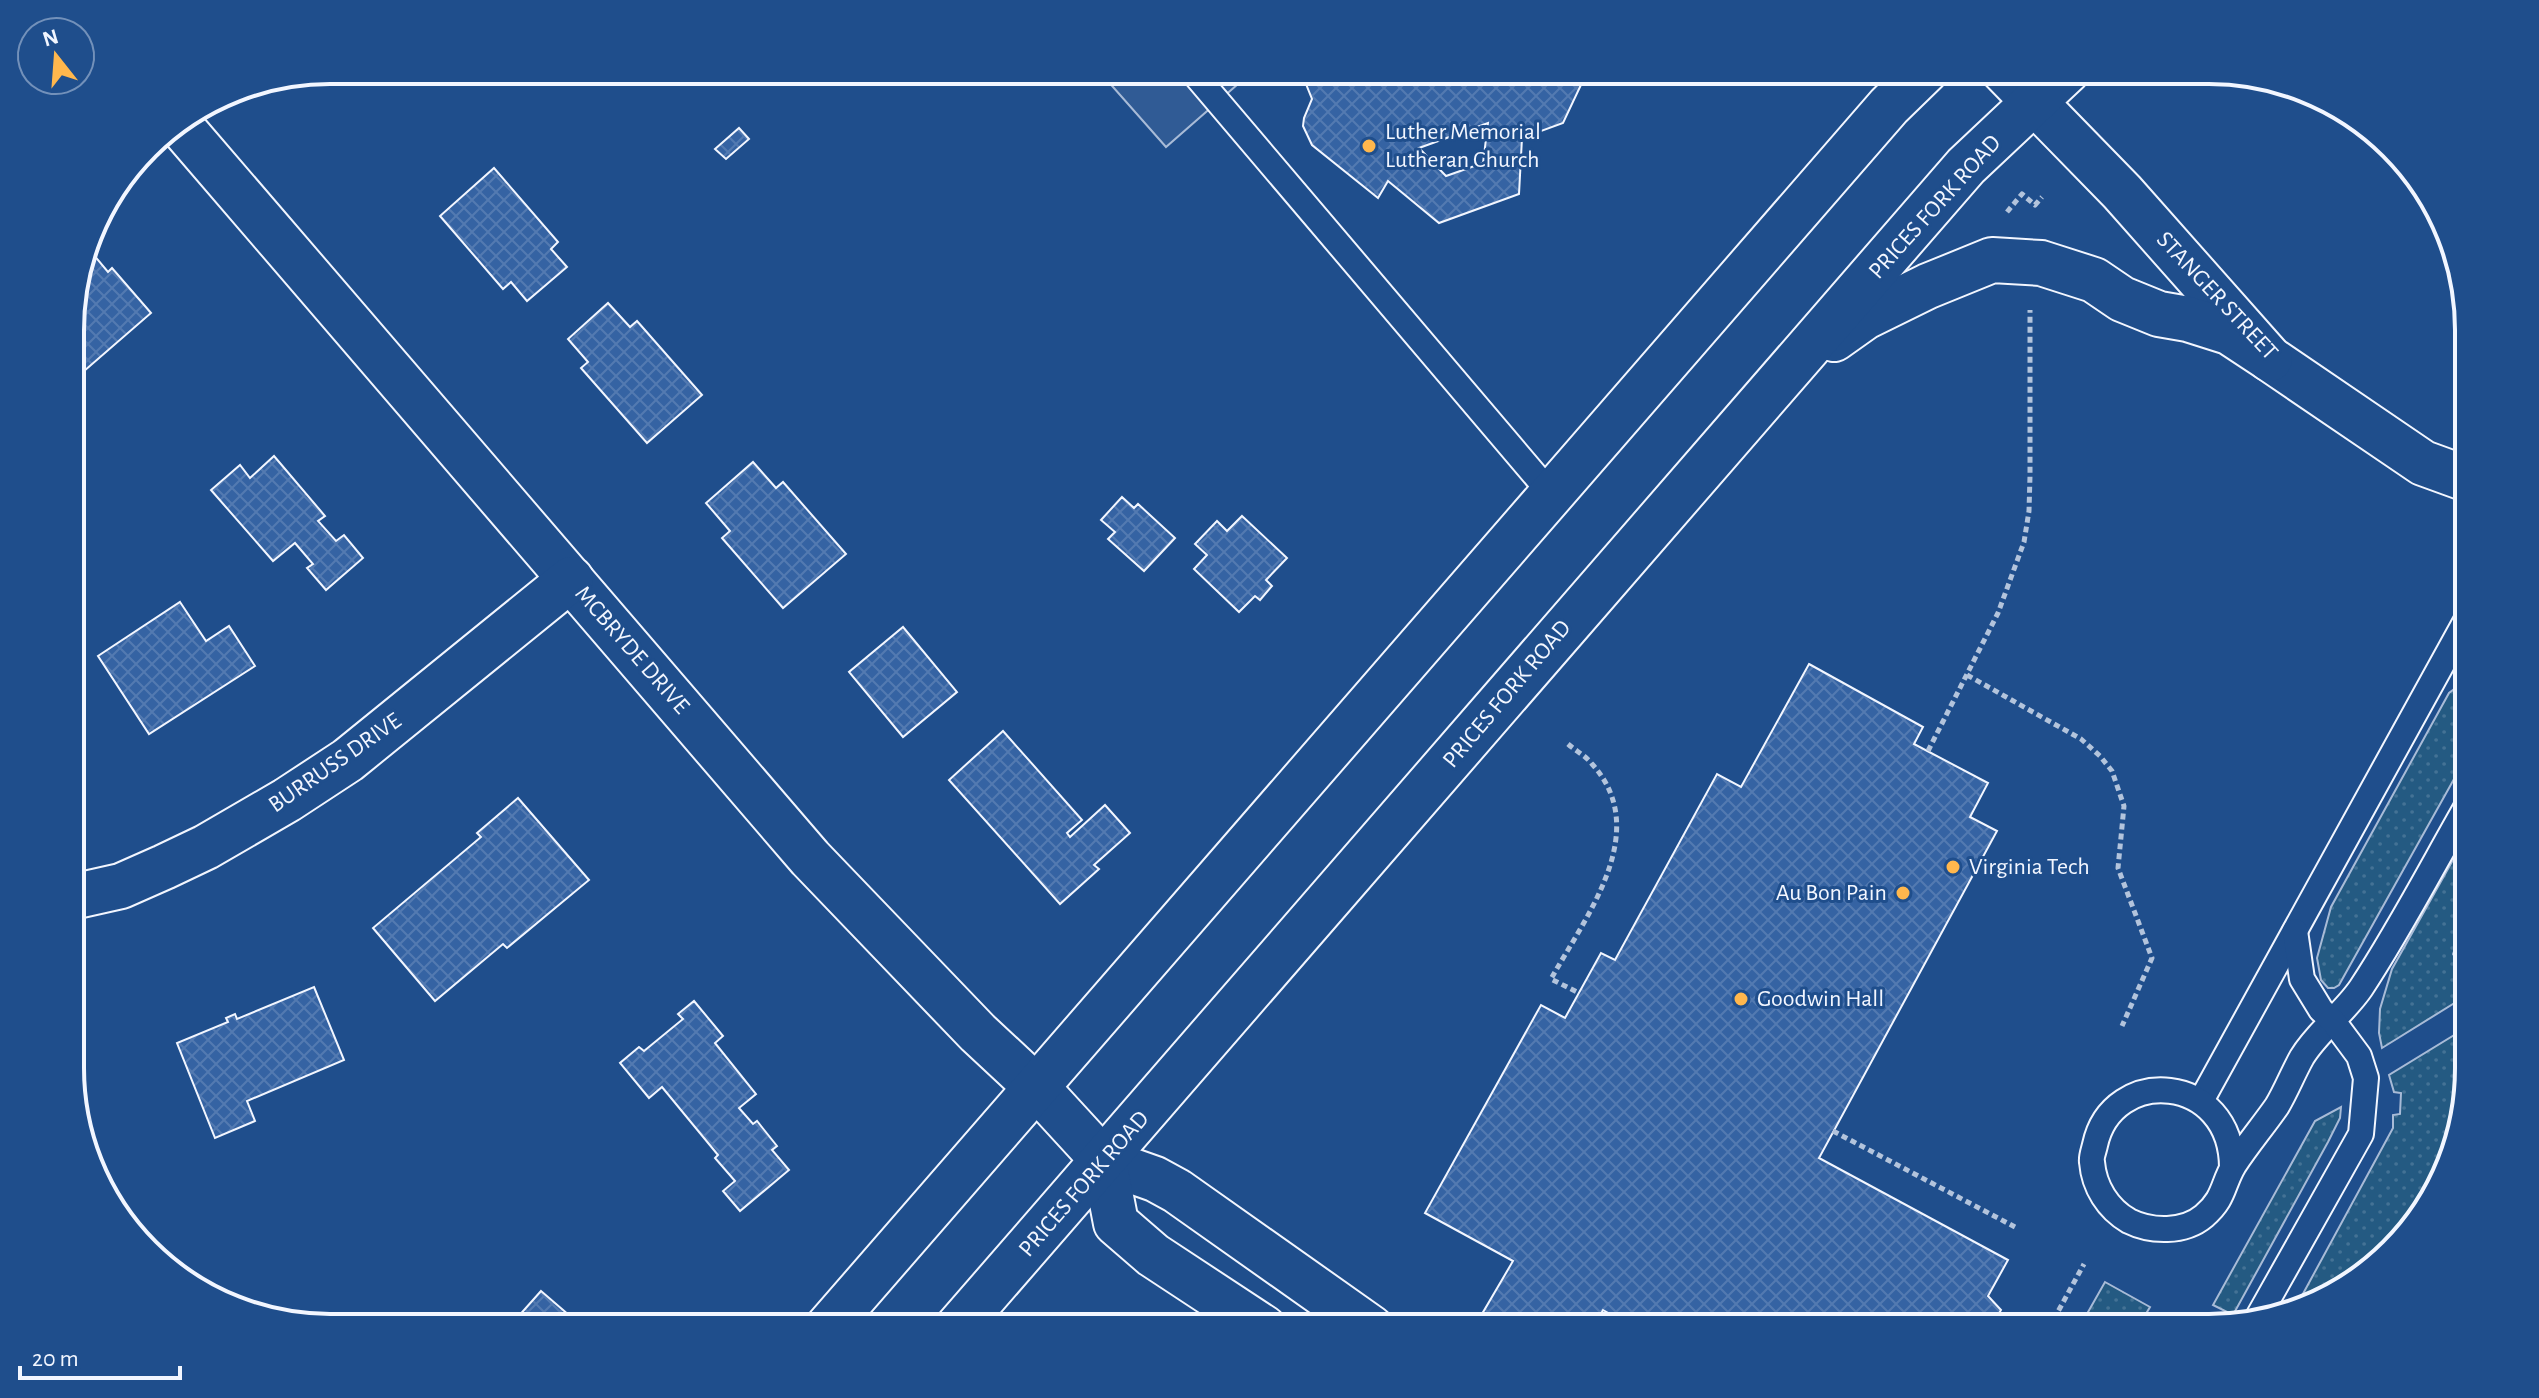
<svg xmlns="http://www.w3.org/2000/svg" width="2539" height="1398" font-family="'Alegreya Sans',sans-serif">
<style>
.grass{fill:url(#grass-dots);stroke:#a8bbd7;stroke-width:2}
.parking{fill:#305b95;stroke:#a8bbd7;stroke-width:2}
.building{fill:url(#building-cross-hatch);stroke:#f2f6ff;stroke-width:2;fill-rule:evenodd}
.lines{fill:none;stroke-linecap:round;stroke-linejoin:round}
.lane-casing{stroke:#f2f6ff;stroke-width:28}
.street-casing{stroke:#f2f6ff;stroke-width:48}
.secondary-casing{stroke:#f2f6ff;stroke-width:48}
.primary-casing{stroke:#f2f6ff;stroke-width:48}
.path{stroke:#b3c4dc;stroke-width:5;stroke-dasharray:6 4;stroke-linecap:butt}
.lane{stroke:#1f4e8c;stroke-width:24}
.street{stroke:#1f4e8c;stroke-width:44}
.secondary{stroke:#1f4e8c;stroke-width:44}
.primary{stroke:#1f4e8c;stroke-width:44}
.poi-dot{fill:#ffb74d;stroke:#1f4e8c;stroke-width:3}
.labels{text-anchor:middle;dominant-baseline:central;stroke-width:6;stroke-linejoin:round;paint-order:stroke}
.poi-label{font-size:24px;fill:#f2f6ff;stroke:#1f4e8c;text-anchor:start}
.street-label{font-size:24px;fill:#f2f6ff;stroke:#1f4e8c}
.rim{fill:none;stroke:#f2f6ff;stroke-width:4}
</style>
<defs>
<pattern id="grass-dots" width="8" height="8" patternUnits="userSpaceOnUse" patternTransform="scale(2)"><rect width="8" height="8" fill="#245a82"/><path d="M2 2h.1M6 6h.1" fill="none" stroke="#447295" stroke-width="1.8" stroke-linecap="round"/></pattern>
<pattern id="building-cross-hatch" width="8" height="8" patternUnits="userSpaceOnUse" patternTransform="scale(2)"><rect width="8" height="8" fill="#3563a3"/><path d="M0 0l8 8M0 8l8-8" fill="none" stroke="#537ab1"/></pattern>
</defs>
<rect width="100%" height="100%" fill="#1f4e8c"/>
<g class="grass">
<polygon points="2468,685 2468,754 2339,985 2334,988 2328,988 2321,980 2317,958 2331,907 2449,693 2457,687"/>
<polygon points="2468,833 2469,920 2465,922 2453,954 2458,961 2469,957 2469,994 2382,1048 2379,1033 2380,1009 2392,969"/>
<polygon points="2469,1026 2469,1068 2444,1175 2438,1182 2432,1179 2424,1190 2429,1194 2417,1212 2413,1211 2409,1221 2353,1284 2298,1303 2393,1128 2393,1115 2400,1114 2401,1093 2394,1092 2389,1075"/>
<polygon points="2341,1107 2340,1118 2328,1142 2233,1315 2213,1305 2315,1121"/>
<polygon points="2105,1282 2150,1307 2138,1327 2079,1328"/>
</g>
<polygon class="parking" points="1098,70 1254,70 1166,147"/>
<g class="building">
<path d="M 1328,70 L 1588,70 L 1563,123 L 1522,138 L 1519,194 L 1439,223 L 1388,181 L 1378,198 L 1312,145 L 1303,126 L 1304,118 L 1312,99 L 1304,79 ZM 1488,123 L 1483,163 L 1446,176 L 1419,148 Z"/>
<polygon points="739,128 749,139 726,159 715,149"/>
<polygon points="494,168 558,242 551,249 567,267 527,301 511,282 503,289 440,216"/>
<polygon points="88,248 108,272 112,268 151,313 76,378 71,378 71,313"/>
<polygon points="608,303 630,327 637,321 702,395 647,443 581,368 588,362 568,339"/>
<polygon points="274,456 325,516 318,521 336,541 344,535 363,558 326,590 307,568 313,564 295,543 273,561 211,490 240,465 250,478"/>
<polygon points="753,462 776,488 783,482 846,554 783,608 722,538 730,531 706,503"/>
<polygon points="1122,497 1134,508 1138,504 1175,538 1144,571 1108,539 1115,532 1101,520"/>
<polygon points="1242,516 1287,558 1266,580 1272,586 1260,600 1255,596 1239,612 1194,569 1207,555 1195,544 1217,521 1227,531"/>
<polygon points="180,602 206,641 229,626 255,666 149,734 98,656"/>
<polygon points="903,627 957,692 903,737 849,672"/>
<polygon points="1809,664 1923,727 1914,744 1988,783 1970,817 1997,831 1819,1158 2008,1260 1988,1296 2001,1310 1991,1328 1635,1328 1603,1310 1593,1328 1507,1328 1482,1314 1513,1261 1425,1213 1541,1005 1565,1018 1601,953 1615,960 1717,774 1741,787"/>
<polygon points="1003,731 1082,820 1067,833 1070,837 1105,805 1130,833 1094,865 1099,869 1060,904 949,780"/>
<polygon points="518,798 589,880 507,948 503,944 435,1001 373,928 481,837 477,833"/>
<polygon points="314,987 344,1060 247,1101 255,1121 215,1138 177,1043 228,1022 226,1018 235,1014 237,1019"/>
<polygon points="694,1001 723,1036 715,1043 756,1094 739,1108 753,1124 757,1121 777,1146 772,1150 789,1170 740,1211 723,1191 735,1181 715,1158 718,1155 662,1087 649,1098 620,1063 639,1047 644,1051 683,1019 678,1014"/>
<polygon points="541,1291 584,1328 508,1328"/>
</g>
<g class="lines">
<g class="lane-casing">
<g id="lane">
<polyline points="1191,70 1552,495"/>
<polyline points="2201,1101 2468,617"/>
<path d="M 2232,1168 C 2232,1073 2112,1065 2095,1145 C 2094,1150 2091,1157 2092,1162 C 2094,1187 2108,1209 2129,1221 C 2151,1232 2184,1233 2204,1216 C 2225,1198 2222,1185 2234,1165 C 2247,1145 2263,1126 2277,1106 C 2286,1091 2293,1073 2302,1057 C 2318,1031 2344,1013 2361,988 C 2400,929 2433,865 2468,804"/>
<polyline points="2258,1317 2361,1134 2366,1078 2359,1056 2333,1021 2321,1010 2302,979 2295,931"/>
</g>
</g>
<g class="street-casing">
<g id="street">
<polyline points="178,123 810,858 978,1033 1037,1088 1104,1161 1155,1179 1177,1191 1371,1328"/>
<polyline points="72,897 121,886 164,867 206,847 287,800 348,760 571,579"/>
<polyline points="1104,1161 1116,1223 1153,1255 1264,1328"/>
</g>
</g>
<g class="secondary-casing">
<polyline id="secondary" points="2003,70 2122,192 2270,359 2423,463 2467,479"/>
</g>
<g class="primary-casing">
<g id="primary">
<polyline points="1834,339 1865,317 1928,286 1992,260 2041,263 2094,280 2122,299 2159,314 2188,319 2229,332 2270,359"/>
<polyline points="827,1328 1889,106 1926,70"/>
<polyline points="957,1328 1966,166 2068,70"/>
</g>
</g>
<g class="path">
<polyline points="2007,212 2022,194 2035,205 2042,197"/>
<polyline points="1967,675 2081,739 2100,756 2112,771 2124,806 2118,868 2152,958 2122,1026"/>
<path d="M 1568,744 C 1576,751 1586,756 1592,764 C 1653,831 1586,916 1551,979 L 1579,993"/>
<polyline points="1928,751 1998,613 2024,542 2029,511 2030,476 2030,310"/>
<polyline points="1833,1131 2015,1227"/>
<polyline points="2049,1328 2084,1264"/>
</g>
<use href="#lane" class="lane"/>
<use href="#street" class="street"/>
<use href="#secondary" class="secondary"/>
<use href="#primary" class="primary"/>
</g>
<g class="poi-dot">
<circle cx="1369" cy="146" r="8"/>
<circle cx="1953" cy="867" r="8"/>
<circle cx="1903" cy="893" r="8"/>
<circle cx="1741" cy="999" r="8"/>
</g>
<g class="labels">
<g class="poi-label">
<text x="1385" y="132">Luther Memorial<tspan x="1385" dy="28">Lutheran Church</tspan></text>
<text x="1969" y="867">Virginia Tech</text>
<text x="1887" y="893" text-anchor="end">Au Bon Pain</text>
<text x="1757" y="999">Goodwin Hall</text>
</g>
<g class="street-label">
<text transform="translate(1935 207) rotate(-48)">PRICES FORK ROAD</text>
<text transform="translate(2217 296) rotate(47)">STANGER STREET</text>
<text transform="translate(632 650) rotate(49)">MCBRYDE DRIVE</text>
<text transform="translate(1507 694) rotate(-50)">PRICES FORK ROAD</text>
<text transform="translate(335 763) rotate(-35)">BURRUSS DRIVE</text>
<text transform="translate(1084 1184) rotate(-49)">PRICES FORK ROAD</text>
</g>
</g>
<path d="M0 0H2539V1398H0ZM330 84H2209A246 246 0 0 1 2455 330V1068A246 246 0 0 1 2209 1314H330A246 246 0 0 1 84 1068V330A246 246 0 0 1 330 84Z" fill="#1f4e8c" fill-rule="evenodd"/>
<path class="rim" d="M330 84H2209A246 246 0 0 1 2455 330V1068A246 246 0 0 1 2209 1314H330A246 246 0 0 1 84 1068V330A246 246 0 0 1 330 84Z"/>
<g transform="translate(56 56) rotate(343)"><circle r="38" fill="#1f4e8c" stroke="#7391ba" stroke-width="2"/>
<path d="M0-6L14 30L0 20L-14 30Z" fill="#ffb74d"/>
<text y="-12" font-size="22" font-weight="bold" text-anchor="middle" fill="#f2f6ff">N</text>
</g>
<path d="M20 1366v12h160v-12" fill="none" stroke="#f2f6ff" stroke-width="4"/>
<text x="32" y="1366" font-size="24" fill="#f2f6ff" stroke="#1f4e8c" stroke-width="6" paint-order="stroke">20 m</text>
</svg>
